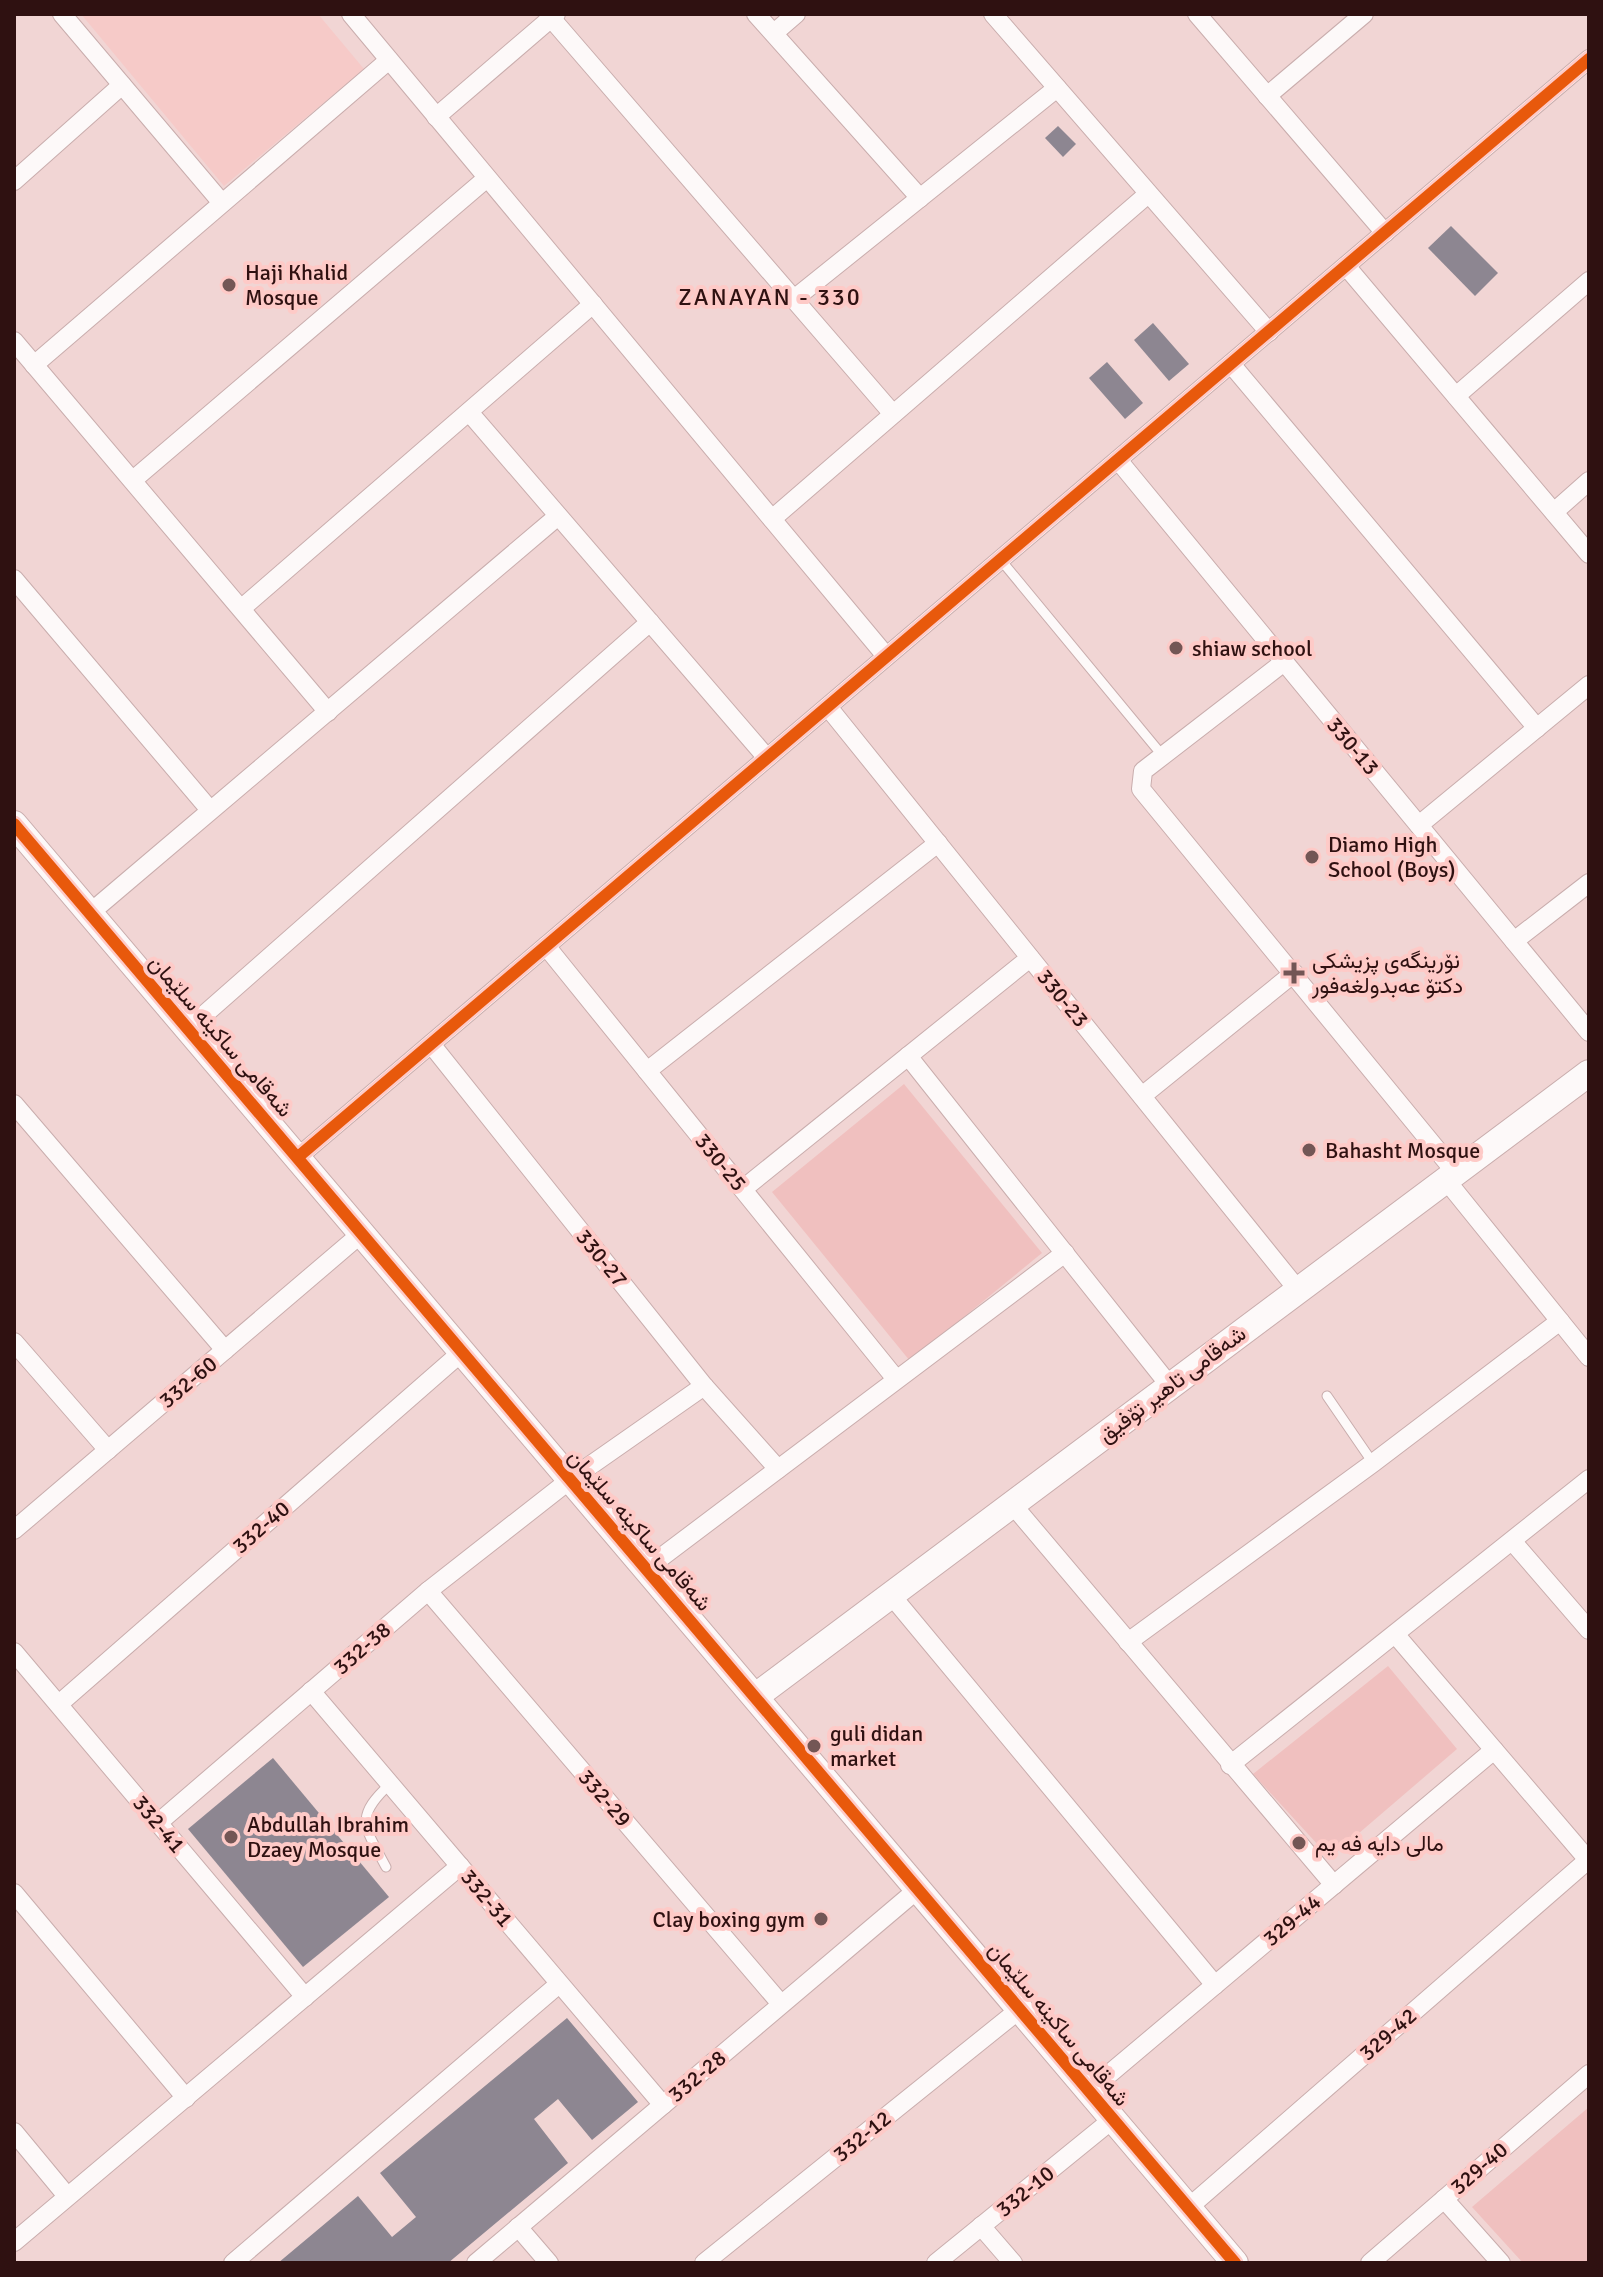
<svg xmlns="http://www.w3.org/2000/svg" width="1603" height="2277" font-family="Signika,Vazirmatn,sans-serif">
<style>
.built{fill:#f6cac8}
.green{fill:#f0c0bf}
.building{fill:#8d8691}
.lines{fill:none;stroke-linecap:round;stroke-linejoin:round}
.lane-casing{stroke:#c9adad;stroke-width:11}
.street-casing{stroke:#c9adad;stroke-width:20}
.secondary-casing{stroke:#c9adad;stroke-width:28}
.lane{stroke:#fdf9f9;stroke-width:9}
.street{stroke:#fdf9f9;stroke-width:18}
.secondary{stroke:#fdf9f9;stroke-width:26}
.cycleway-casing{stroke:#fecac7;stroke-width:17}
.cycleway{stroke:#e8590c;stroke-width:12}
.poi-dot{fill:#735655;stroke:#fecac7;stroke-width:3}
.labels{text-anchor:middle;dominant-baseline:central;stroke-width:8;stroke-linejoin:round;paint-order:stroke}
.poi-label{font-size:22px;fill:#2f1111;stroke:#fecac7;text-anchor:start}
.street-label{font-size:22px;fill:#2f1111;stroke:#fecac7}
.neighbourhood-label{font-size:24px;letter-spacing:2px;fill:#2f1111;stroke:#fecac7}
</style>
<rect width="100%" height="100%" fill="#f1d5d4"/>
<polygon class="built" points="81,14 318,14 364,69 224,186"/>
<g class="green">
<polygon points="904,1084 1042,1253 910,1361 772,1192"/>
<polygon points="1388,1666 1457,1749 1330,1858 1253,1774"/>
<polygon points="1589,2107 1589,2263 1523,2263 1472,2207"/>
</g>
<g class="building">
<polygon points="1058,126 1076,144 1063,157 1045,138"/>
<polygon points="1451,226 1498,273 1475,296 1428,248"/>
<polygon points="1153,323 1189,364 1169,381 1134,340"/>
<polygon points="1107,362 1143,403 1125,419 1089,378"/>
<polygon points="273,1758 389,1897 303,1967 188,1829"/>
<polygon points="567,2018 638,2102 592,2140 558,2099 534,2119 568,2163 448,2263 278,2263 358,2196 392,2237 416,2217 380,2173"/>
</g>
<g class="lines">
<g class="lane-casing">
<g id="lane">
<polyline points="1000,559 1162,755"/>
<polyline points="1327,1396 1373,1463"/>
<path d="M 386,1867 C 365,1827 353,1818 390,1784"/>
</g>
</g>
<g class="street-casing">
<g id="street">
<polyline points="62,14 222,203"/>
<polyline points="351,14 886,656"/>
<polyline points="756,14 920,198"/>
<polyline points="993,14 1269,332"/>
<polyline points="1197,14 1385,233"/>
<polyline points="551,18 893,414"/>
<polyline points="774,33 796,14"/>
<polyline points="1267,96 1364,14"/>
<polyline points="436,117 556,14"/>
<polyline points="14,181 122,85"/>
<polyline points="1346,266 1589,554"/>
<polyline points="794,299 1057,88"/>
<polyline points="14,341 328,712"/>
<polyline points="1231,364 1537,728"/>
<polyline points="34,365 389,60"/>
<polyline points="1456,396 1589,281"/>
<polyline points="469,412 767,758"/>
<polyline points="1118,460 1589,1032"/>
<polyline points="133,480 487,178"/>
<polyline points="1554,512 1589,481"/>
<polyline points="772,519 1148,194"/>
<polyline points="14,579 210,810"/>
<polyline points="242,608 593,304"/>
<polyline points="1284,662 1143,771 1141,789 1456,1173"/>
<polyline points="828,707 1298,1290"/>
<polyline points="1419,825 1589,685"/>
<polyline points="90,913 558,516"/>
<polyline points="1514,941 1589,883"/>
<polyline points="546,946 896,1379"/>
<polyline points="189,1028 650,622"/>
<polyline points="431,1044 704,1386 778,1469"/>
<polyline points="908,1056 1170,1386"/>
<polyline points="647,1071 938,843"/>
<polyline points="1142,1096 1294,973"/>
<polyline points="14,1104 225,1350"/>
<polyline points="298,1157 1589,59"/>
<polyline points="1446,1180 1589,1357"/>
<polyline points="743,1189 1030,958"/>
<polyline points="14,1342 108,1450"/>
<polyline points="1012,1504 1334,1885"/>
<polyline points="14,1530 362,1233"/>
<polyline points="1513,1542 1589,1630"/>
<polyline points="647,1568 1065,1253"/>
<polyline points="428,1591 781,2004"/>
<polyline points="891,1595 1215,1985"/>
<polyline points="1395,1634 1589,1861"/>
<polyline points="1128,1642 1373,1463 1560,1321"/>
<polyline points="14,1652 305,1997"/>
<polyline points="311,1691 663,2105"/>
<polyline points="59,1704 463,1351"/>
<polyline points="1230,1765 1589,1479"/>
<polyline points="158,1823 428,1591 571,1479 704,1386"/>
<polyline points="14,1893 186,2098"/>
<polyline points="1089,2091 1494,1750"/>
<polyline points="14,2132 67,2196"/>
<polyline points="1444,2199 1501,2263"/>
<polyline points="1188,2208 1588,1860"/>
<polyline points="981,2226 1013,2263"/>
<polyline points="518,2227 549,2263"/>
<polyline points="14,2242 460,1866"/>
<polyline points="233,2263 559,1984"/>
<polyline points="476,2263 918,1889"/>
<polyline points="704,2263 1020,2009"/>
<polyline points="936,2263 1113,2119"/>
<polyline points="1370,2263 1589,2074"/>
</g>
</g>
<g class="secondary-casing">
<g id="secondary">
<polyline points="14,824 1235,2263"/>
<polyline points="756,1696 1589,1073"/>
</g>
</g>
<use href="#lane" class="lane"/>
<use href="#street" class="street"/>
<use href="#secondary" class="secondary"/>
<g class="cycleway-casing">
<g id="cycleway">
<polyline points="14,824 1235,2263"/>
<polyline points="298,1157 1589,59"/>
</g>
</g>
<use href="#cycleway" class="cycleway"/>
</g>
<g class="poi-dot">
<circle cx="229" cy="285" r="8"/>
<circle cx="1176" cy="648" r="8"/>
<circle cx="1312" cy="857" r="8"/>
<path d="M1290 961h8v8h8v8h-8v8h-8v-8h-8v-8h8z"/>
<circle cx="1309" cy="1150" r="8"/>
<circle cx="814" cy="1746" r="8"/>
<circle cx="231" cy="1837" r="8"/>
<circle cx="1299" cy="1843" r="8"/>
<circle cx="821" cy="1919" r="8"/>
</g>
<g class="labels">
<g class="poi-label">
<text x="245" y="272">Haji Khalid<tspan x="245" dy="25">Mosque</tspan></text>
<text x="1192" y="648">shiaw school</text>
<text x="1328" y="844">Diamo High<tspan x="1328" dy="25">School (Boys)</tspan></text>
<text x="1312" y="960">نۆرینگەی پزیشکی<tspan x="1312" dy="25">دکتۆ عەبدولغەفور</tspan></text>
<text x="1325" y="1150">Bahasht Mosque</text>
<text x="830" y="1733">guli didan<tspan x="830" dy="25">market</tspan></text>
<text x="247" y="1824">Abdullah Ibrahim<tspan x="247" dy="25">Dzaey Mosque</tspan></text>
<text x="1315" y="1843">مالى دايه فه يم</text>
<text x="805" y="1919" text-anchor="end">Clay boxing gym</text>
</g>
<g class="street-label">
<text transform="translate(1353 746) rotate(50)">330-13</text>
<text transform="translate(1063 998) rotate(51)">330-23</text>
<text transform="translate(221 1036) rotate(49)">شەقامی ساکینە سلێمان</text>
<text transform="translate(721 1162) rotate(51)">330-25</text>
<text transform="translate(602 1258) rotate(51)">330-27</text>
<text transform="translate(188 1382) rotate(-40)">332-60</text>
<text transform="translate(1172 1384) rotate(-37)">شەقامی تاهیر تۆفیق</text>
<text transform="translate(261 1527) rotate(-41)">332-40</text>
<text transform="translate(640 1530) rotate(49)">شەقامی ساکینە سلێمان</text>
<text transform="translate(362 1648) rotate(-41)">332-38</text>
<text transform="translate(605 1798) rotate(49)">332-29</text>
<text transform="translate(159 1824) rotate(50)">332-41</text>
<text transform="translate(487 1898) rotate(50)">332-31</text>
<text transform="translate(1292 1920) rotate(-40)">329-44</text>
<text transform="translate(1059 2024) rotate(50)">شەقامی ساکینە سلێمان</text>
<text transform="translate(1388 2034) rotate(-41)">329-42</text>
<text transform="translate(697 2076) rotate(-40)">332-28</text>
<text transform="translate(862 2136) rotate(-39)">332-12</text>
<text transform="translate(1479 2168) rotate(-41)">329-40</text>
<text transform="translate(1025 2191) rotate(-39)">332-10</text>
</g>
<g class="neighbourhood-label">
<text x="770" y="297">ZANAYAN - 330</text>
</g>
</g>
<rect width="1603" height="2277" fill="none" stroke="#2f1111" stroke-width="32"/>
</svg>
